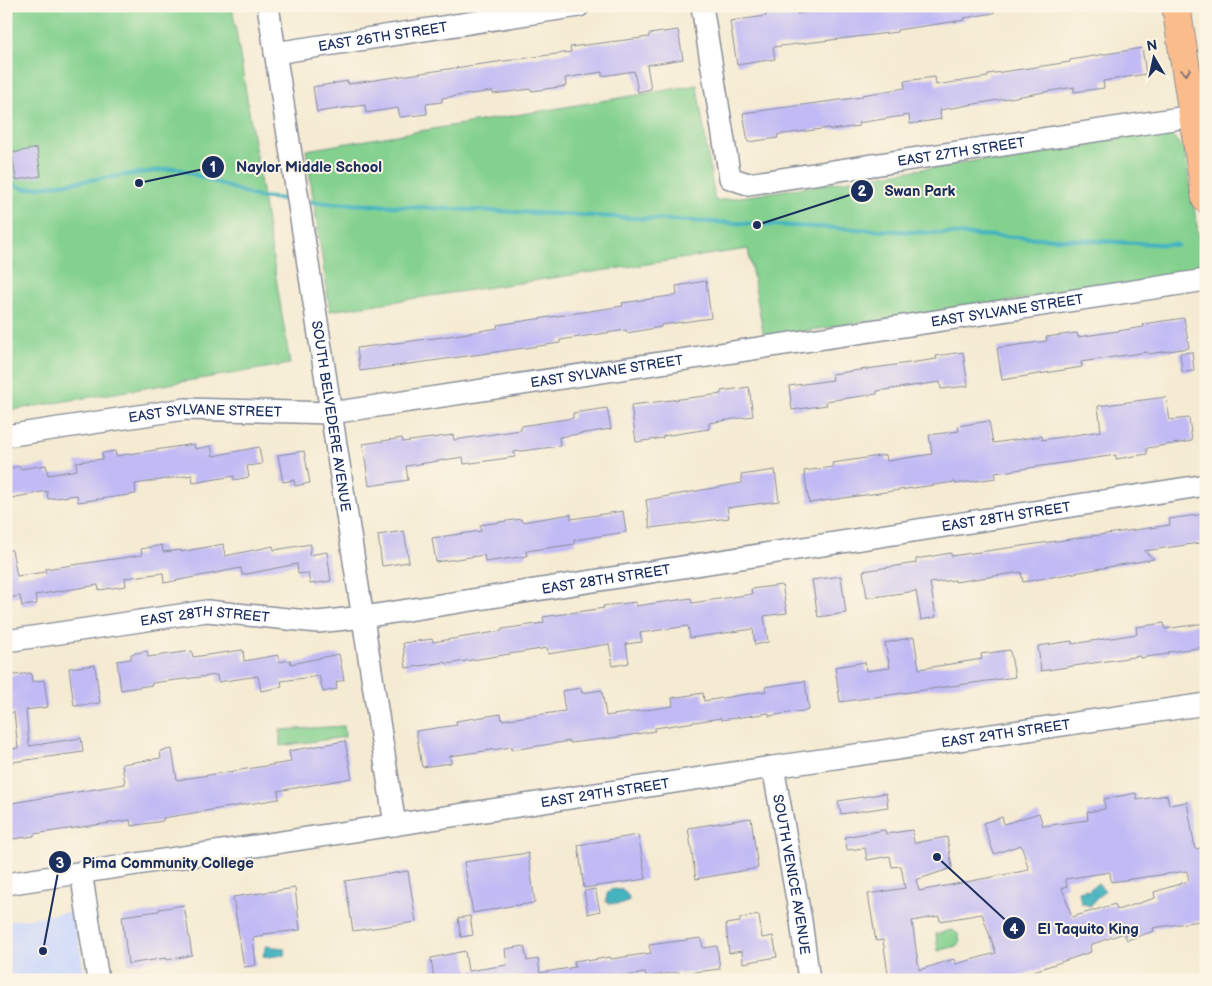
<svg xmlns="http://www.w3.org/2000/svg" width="1212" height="986" font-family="'Balsamiq Sans',sans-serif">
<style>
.built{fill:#cfdafa}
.green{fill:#84d18f;stroke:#508076}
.water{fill:#45b4be;stroke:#30728e}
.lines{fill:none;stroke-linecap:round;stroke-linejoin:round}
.stream{stroke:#45b4be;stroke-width:4.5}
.building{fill:#c1baf4;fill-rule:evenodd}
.minor-casing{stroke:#888d98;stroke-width:24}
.major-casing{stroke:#888d98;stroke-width:30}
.minor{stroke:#fff;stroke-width:21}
.major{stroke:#fabc8b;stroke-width:28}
.oneway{stroke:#7f6e72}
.labels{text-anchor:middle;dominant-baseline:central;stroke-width:4;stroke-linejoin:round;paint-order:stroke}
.street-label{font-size:14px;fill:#1b2f5e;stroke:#fcf5e5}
.leader{fill:none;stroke:#1b2f5e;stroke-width:2}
.callout-dot{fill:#1b2f5e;stroke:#fcf5e5;stroke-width:2}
.mark-label{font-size:15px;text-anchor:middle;font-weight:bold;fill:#fff}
.callout-label{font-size:15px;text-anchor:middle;font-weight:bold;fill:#1b2f5e;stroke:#fcf5e5;stroke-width:4;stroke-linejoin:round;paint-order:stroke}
</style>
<rect width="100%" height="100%" fill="#fcf5e5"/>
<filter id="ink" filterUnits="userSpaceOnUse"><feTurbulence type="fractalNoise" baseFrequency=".02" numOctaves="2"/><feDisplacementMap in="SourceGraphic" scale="10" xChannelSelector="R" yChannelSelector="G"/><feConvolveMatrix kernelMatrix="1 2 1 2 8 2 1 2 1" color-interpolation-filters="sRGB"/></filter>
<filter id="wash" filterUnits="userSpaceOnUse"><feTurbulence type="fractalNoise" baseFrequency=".0096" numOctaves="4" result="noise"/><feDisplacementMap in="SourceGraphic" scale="20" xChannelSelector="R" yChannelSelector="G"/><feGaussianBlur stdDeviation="1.12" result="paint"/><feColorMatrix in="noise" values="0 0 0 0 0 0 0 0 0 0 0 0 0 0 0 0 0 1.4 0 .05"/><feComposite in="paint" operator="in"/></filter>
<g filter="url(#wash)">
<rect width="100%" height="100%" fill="#f5ebd3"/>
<polygon class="built" points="74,911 85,980 6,980 6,922"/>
<g class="green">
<polygon points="6,6 232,6 290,364 6,411"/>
<polygon points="697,85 715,201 1155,133 1171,134 1184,149 1202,255 1197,270 1185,276 764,337 748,249 330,311 306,150"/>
<polygon points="344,726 345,737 280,746 280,730"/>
<polygon points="952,930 958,934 960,941 956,946 938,951 936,934"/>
</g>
<g class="water">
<polygon points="1098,883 1105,890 1090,906 1081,903 1079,891 1086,889 1086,892"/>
<path d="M 611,889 L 623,890 L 629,897 L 629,900 C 621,905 615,905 606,902 L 607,894 Z"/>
<polygon points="266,946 284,948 285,955 267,957 263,956"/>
</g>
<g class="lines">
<g class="stream">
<polyline points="6,182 25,189 176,168 257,197 286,199"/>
<polyline points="311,202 1177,245"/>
</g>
</g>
<g id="blocks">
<g class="building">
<polygon points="794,6 796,6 797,14 857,6 993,6 994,13 964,18 965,20 897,30 897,32 773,47 775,59 737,65 730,21 766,16 766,10"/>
<polygon points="678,30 683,59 647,65 651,89 638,92 634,71 602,76 602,72 565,78 566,86 532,91 531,89 493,94 493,91 442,98 442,102 426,104 427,114 400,117 398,108 366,113 365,105 317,112 313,87 348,81 348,84 475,65 571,52 570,47 649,37 649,34"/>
<polygon points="1142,48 1146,74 1103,81 1104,88 1074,92 1074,87 940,110 941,119 910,124 909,115 858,123 859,126 830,130 829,128 777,135 778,138 748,142 743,113 862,97 862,95 905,88 904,81 935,77 936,85 988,77 988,74 1070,62 1070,60"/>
<polygon points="37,148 41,176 16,180 12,153"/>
<polygon points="706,281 711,318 661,325 661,327 627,333 626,330 560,340 560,343 360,371 357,348 443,337 498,328 497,325 623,306 622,303 677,295 676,286"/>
<polygon points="1184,318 1189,348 1148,354 1147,352 1081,362 1082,367 1002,380 997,348 1047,341 1046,337 1077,333 1078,337 1144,327 1143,324"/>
<polygon points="963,352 968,386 941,389 940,382 877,391 877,394 826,401 827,405 792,410 789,386 833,380 832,374 937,359 936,356"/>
<polygon points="1192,352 1194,371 1182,372 1180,353"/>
<polygon points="749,387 753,416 709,423 709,429 663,436 663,438 636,442 631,405 721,394 721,391"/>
<polygon points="1166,397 1170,420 1189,418 1192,441 1147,448 1147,454 1116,459 1116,455 995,473 996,478 955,484 955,482 809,503 804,471 833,467 832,463 886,455 887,461 932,454 929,435 959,431 958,426 989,421 993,443 1042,436 1042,440 1101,431 1098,406"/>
<polygon points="607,408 611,429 559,437 560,446 514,452 515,457 464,464 463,457 406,466 408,480 369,486 363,444 402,438 403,442 453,435 454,440 521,430 521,426 573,418 573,413"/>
<polygon points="194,444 195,449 211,446 213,456 259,447 262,464 247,466 249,477 234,480 234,476 193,483 192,475 135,484 136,494 78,502 77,495 48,499 47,491 6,499 6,469 20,466 20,469 46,465 48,475 77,470 76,462 103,459 102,453 115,451 116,456"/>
<polygon points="304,451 310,483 295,486 294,480 283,482 278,455"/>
<polygon points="775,470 779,501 727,508 729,518 650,528 646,500 742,483 741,475"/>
<polygon points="623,511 626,532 574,540 575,544 526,551 527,556 485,562 484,555 436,562 432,538 481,531 480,525 521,519 522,522 571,514 571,519"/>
<polygon points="1204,514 1206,542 1144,551 1154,559 1023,582 1021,572 955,582 955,580 930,583 936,617 921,620 916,591 867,598 863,571 916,563 916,559 951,553 951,556 1170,525 1169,519"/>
<polygon points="404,531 409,562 382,566 378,535"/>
<polygon points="223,544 225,556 273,546 274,550 311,544 309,555 327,552 331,581 310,584 308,573 298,574 297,564 242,575 241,568 164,583 163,573 125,578 126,586 99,590 98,585 35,595 37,604 22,606 20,596 8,598 6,550 12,550 17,576 46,572 45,569 142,555 141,549 162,545 163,552 181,550 181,552"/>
<polygon points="841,576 846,613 818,617 812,580"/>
<polygon points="782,585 787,613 764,616 768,642 755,645 753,629 690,638 688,626 640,633 642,642 626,644 629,663 613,666 609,644 548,654 547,648 447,664 446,662 406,668 403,643 432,639 433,642 502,631 502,629 544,623 543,617 604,608 603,606 636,602 636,606 691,598 692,603 752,594 751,589"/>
<polygon points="1164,623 1165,629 1206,623 1206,647 1168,652 1168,654 1140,658 1140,656 1041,671 1038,646 1072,641 1072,644 1137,634 1136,627"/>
<polygon points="914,637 919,669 982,659 981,654 1010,650 1015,677 840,702 835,667 865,662 866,671 890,668 885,643"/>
<polygon points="243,650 244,661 278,655 279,662 290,660 291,664 339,654 344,680 336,682 337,689 323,692 319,676 281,681 282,687 261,691 258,676 218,682 217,675 152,683 152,685 121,690 117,661 131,659 131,654 147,651 148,657 192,651 193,657"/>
<polygon points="95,665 100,703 74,706 69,668"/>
<polygon points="31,673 32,682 44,680 48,707 26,710 29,746 81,738 83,752 6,763 6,750 18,748 14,712 6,714 6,676"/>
<polygon points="805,681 809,710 769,716 769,713 721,720 721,718 655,728 655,731 619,737 570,743 570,741 512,750 512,747 450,756 451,763 422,767 416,731 457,725 456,721 501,714 502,720 565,711 562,691 581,688 582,693 602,690 606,716 673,706 672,698 703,693 704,701 766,691 765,687"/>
<polygon points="345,741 352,778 278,791 279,799 163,818 163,821 131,826 130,820 34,834 34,836 6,840 6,804 125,784 122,764 161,758 160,751 172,749 177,780 291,762 289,751"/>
<polygon points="886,793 888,807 841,814 838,801"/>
<path d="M 1136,793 L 1137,800 L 1167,795 L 1169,805 L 1187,802 L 1195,849 L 1206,847 L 1206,920 L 1153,928 L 1154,931 L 1127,940 L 1124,933 L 1090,945 L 1091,952 L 1007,980 L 889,980 L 883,940 L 876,941 L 868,894 L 905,888 L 901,866 L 892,867 L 890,856 L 867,860 L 865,848 L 847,850 L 845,837 L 885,830 L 886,834 L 912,830 L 914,843 L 947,837 L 952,868 L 916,880 L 919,891 L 1029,870 L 1021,845 L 994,854 L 983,823 L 1002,817 L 1004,824 L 1039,813 L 1043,826 L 1088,820 L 1087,812 L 1105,809 L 1104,799 ZM 1187,871 L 1189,881 L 1154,892 L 1155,898 L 1117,910 L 1115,904 L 1072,917 L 1062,888 L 1067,886 L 1065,879 L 1110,872 L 1111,882 ZM 982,914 L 996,953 L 956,964 L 954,959 L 919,970 L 912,921 L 939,916 L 940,921 Z"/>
<polygon points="751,818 758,868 696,879 688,828"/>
<polygon points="638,835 646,879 584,888 578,845"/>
<polygon points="528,853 535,903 510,906 473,913 464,862"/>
<polygon points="408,871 416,922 353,931 345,881"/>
<polygon points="295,888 300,930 264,934 264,936 253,938 256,965 244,967 233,897"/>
<polygon points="595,889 600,911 588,914 584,891"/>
<polygon points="184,905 192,955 167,960 166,958 128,964 122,916 159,911 159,909"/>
<polygon points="759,915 762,938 773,936 777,957 743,963 742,951 729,953 726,924 740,922 740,918"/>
<polygon points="470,916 473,935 461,937 458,918"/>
<polygon points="701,938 703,948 717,946 720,969 679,974 679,972 646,977 645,973 614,978 614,980 434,980 431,958 465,951 468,971 507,965 505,949 524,946 527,961 538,959 540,973 575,967 574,961 587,959 587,961 610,957 611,959 651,953 649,945"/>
</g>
</g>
</g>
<g filter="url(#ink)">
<use href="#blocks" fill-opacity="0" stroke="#888d98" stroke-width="1"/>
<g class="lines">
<g class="minor-casing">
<g id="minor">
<path id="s1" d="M 268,6 L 395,825"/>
<path id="s2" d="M 702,6 L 730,178 L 748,184 L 1193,116"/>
<path id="s3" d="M 275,53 L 579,6"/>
<path id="s4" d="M 6,436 L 185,409 L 331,413 L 1206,280"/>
<path id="s5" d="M 6,641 L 207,611 L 318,622 L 363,617 L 1206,485"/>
<path id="s6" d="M 773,767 L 801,921 L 809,980"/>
<polyline points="81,872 98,980"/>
<path id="s7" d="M 6,884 L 773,767 L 1206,704"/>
</g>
</g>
<g class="major-casing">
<polyline id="major" points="1176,6 1206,199"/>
</g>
<use href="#minor" class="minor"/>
<use href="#major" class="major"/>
</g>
<defs><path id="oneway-chevron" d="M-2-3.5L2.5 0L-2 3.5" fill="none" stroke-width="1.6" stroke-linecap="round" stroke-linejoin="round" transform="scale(1.25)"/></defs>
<use class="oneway" href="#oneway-chevron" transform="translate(1186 72) rotate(82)"/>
</g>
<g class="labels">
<g class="street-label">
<text stroke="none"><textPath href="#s3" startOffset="109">EAST 26TH STREET</textPath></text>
<text stroke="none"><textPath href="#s2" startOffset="409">EAST 27TH STREET</textPath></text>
<text stroke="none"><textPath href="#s4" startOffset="1011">EAST SYLVANE STREET</textPath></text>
<text stroke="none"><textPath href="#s4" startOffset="606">EAST SYLVANE STREET</textPath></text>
<text stroke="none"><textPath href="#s4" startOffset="201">EAST SYLVANE STREET</textPath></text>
<text stroke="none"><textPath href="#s1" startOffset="415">SOUTH BELVEDERE AVENUE</textPath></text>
<text stroke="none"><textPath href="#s5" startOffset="1011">EAST 28TH STREET</textPath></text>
<text stroke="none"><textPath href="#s5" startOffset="606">EAST 28TH STREET</textPath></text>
<text stroke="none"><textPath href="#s5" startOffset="201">EAST 28TH STREET</textPath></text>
<text stroke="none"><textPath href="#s7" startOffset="1011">EAST 29TH STREET</textPath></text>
<text stroke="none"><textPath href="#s7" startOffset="606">EAST 29TH STREET</textPath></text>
<text stroke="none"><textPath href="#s6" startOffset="109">SOUTH VENICE AVENUE</textPath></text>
</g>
</g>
<path class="leader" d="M139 183L213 167M757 225L862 191M43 951L60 862M937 857L1014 928"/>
<g class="callout-dot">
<circle cx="139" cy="183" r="5"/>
<circle cx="757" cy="225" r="5"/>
<circle cx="43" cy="951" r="5"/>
<circle cx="937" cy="857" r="5"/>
<circle cx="213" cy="167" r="12"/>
<circle cx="862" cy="191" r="12"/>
<circle cx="60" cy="862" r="12"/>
<circle cx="1014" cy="928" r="12"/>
</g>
<g class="mark-label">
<text x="213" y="172">1</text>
<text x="862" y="196">2</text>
<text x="60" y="868">3</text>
<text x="1014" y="934">4</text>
</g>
<g class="callout-label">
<text x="309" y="172">Naylor Middle School</text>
<text x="920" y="196">Swan Park</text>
<text x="168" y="868">Pima Community College</text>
<text x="1088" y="934">El Taquito King</text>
</g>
<rect width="1212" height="986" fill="none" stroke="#fcf5e5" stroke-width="25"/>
<g transform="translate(1154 58) rotate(351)" stroke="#fcf5e5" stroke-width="4" paint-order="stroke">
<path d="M0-4L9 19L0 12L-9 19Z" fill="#1b2f5e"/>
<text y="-8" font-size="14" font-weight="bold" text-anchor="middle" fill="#1b2f5e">N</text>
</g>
</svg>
